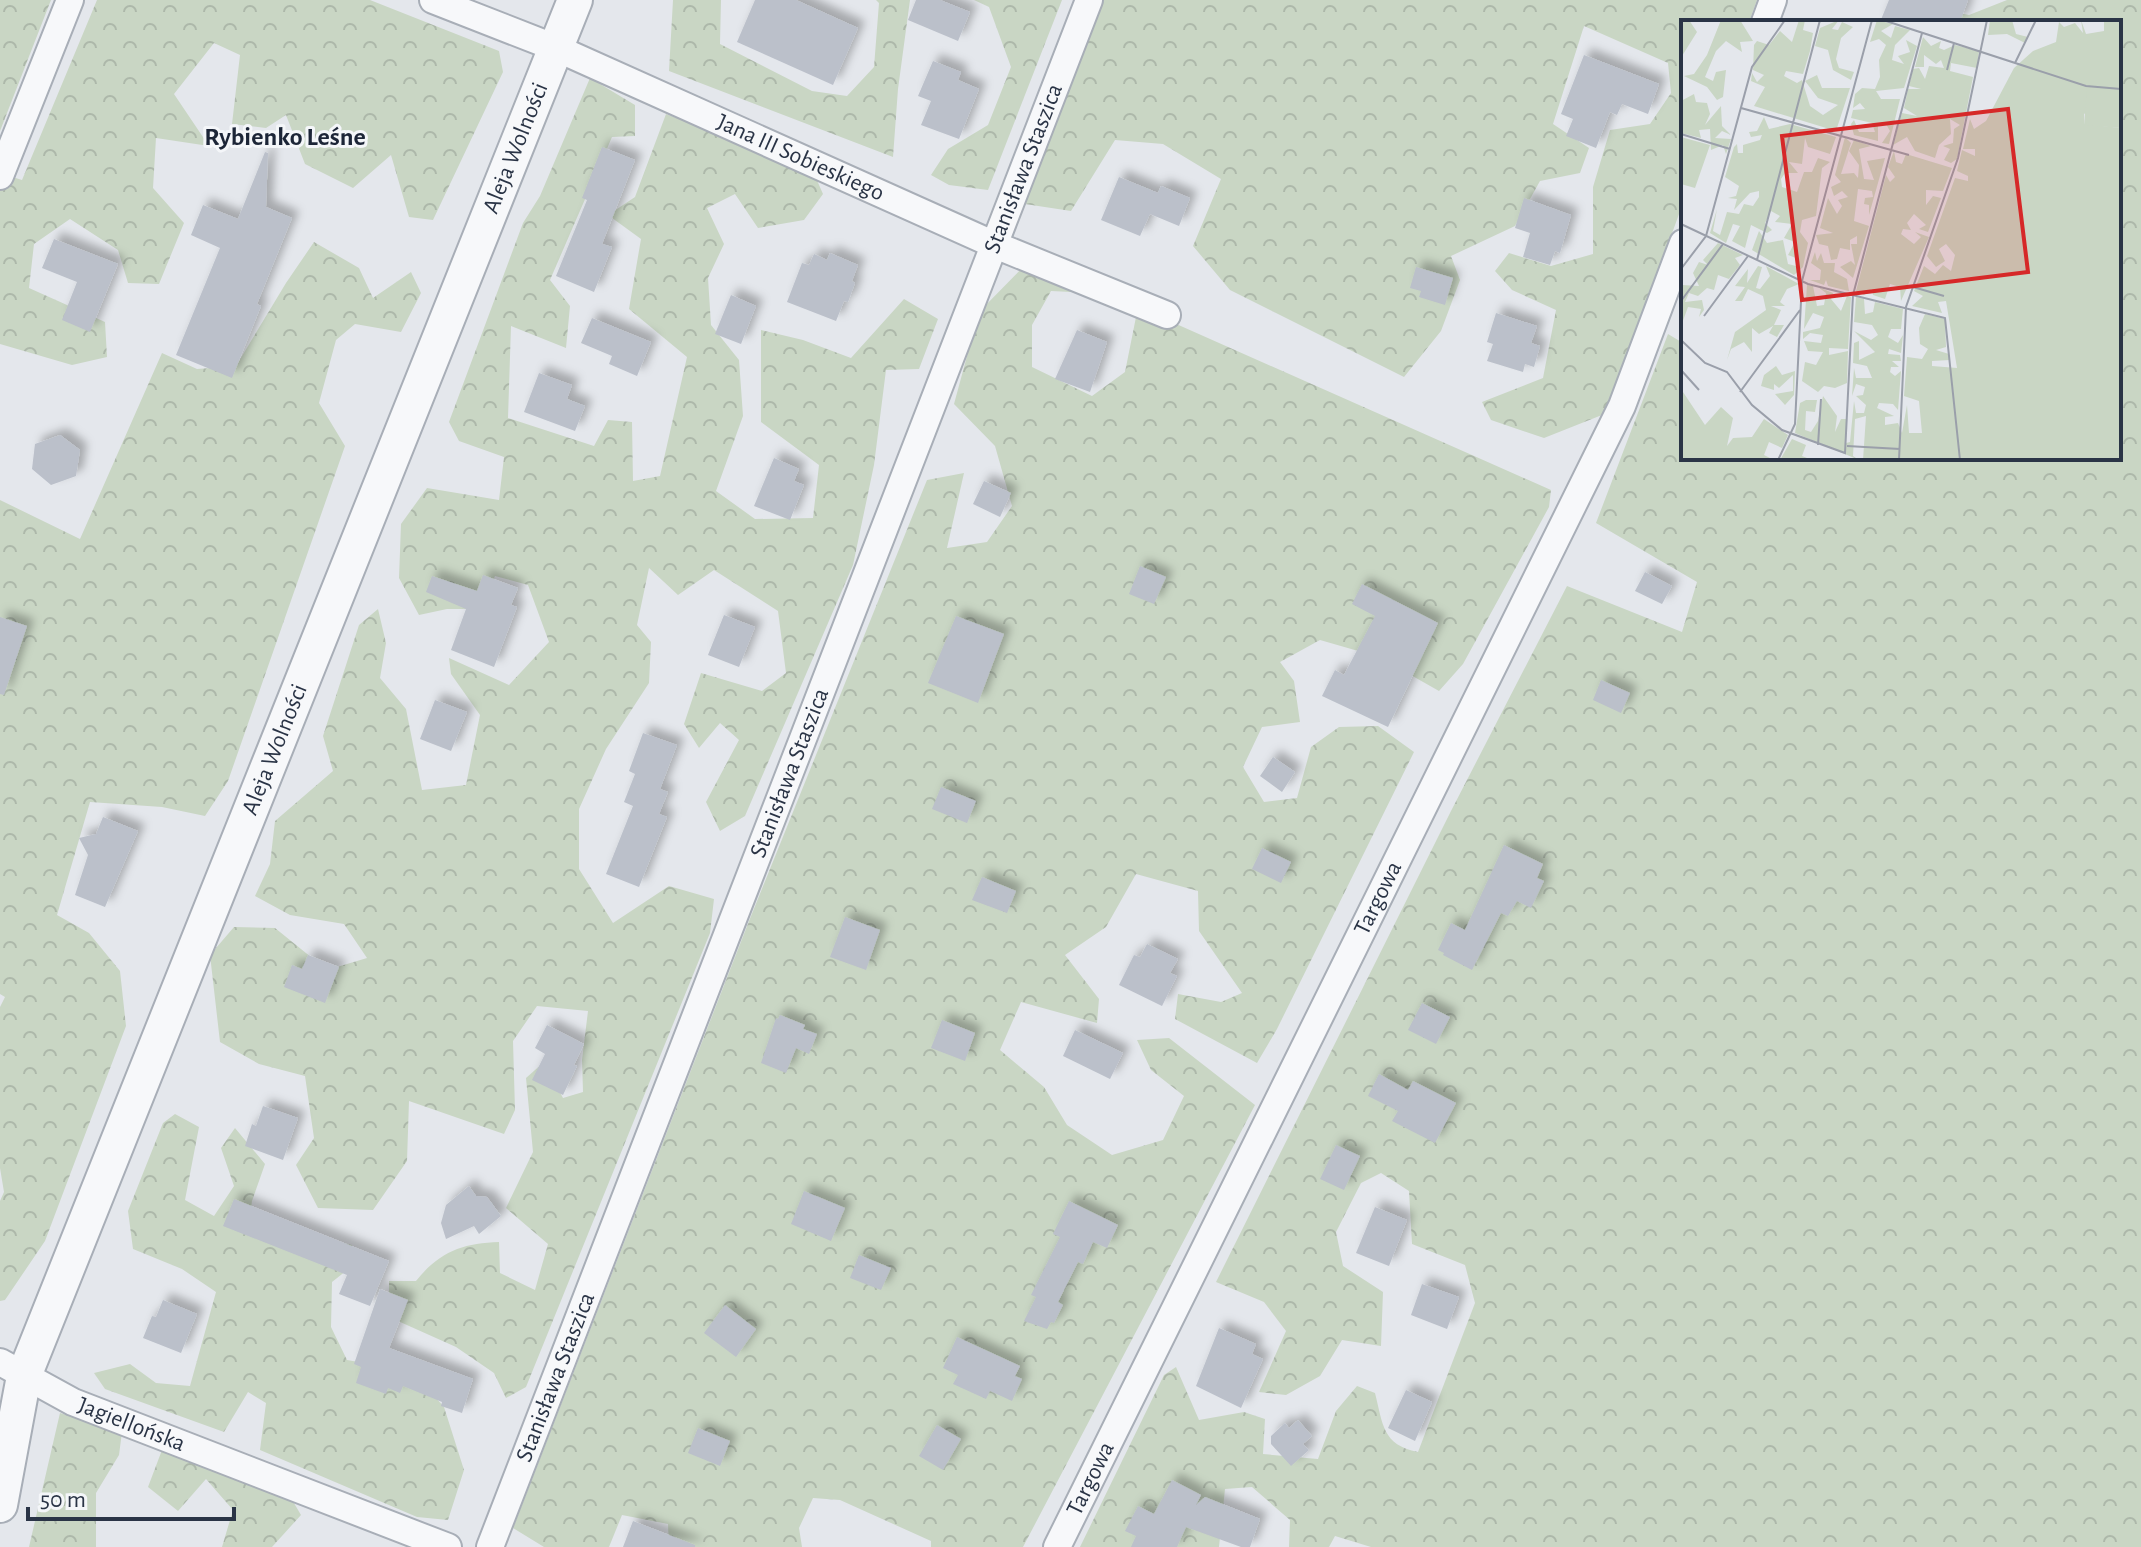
<svg xmlns="http://www.w3.org/2000/svg" width="2141" height="1547" font-family="'Alegreya Sans',sans-serif">
<style>
.forest{fill:url(#forest-crowns)}
.building{fill:#bbc0ca;filter:url(#shadow)}
.lines{fill:none;stroke-linecap:round;stroke-linejoin:round}
.minor-casing{stroke:#a8aeb7;stroke-width:30}
.tertiary-casing{stroke:#a8aeb7;stroke-width:38}
.minor{stroke:#f7f8fa;stroke-width:26}
.tertiary{stroke:#f7f8fa;stroke-width:34}
.labels{text-anchor:middle;dominant-baseline:central;stroke-width:6;stroke-linejoin:round;paint-order:stroke}
.street-label{font-size:24px;fill:#2a3446;stroke:#f4f6f9}
.neighbourhood-label{font-size:26px;font-weight:bold;fill:#1c2537;stroke:#f4f6f9}
.inset-road{fill:none;stroke:#9a9faa;stroke-width:2}
.view{fill:#d62828;fill-opacity:0.15;stroke:#d62828;stroke-width:4}
.inset-edge{fill:none;stroke:#2a3446;stroke-width:4}
</style>
<defs>
<pattern id="forest-crowns" width="20" height="18" patternUnits="userSpaceOnUse" patternTransform="scale(2)"><rect width="20" height="18" fill="#c9d6c4"/><path d="M2 6a3 3 0 1 1 6 0M12 15a3 3 0 1 1 6 0" fill="none" stroke="#adb8aa"/></pattern>
<filter id="shadow"><feDropShadow dx="7" dy="-7" stdDeviation="4" flood-color="#0004"/></filter>
</defs>
<rect width="100%" height="100%" fill="#e4e7ec"/>
<g class="forest">
<polygon points="0,0 51,0 0,131"/>
<polygon points="97,0 370,0 499,51 503,72 433,220 409,217 391,155 353,188 305,164 286,115 266,128 232,124 240,55 214,43 174,94 209,146 156,138 153,188 184,223 159,284 128,283 118,250 70,219 34,244 29,288 105,322 107,357 72,365 0,344 0,173 22,180"/>
<polygon points="673,0 721,0 720,44 812,91 847,96 874,67 879,3 876,0 910,0 898,89 893,157 669,71"/>
<polygon points="974,0 1062,0 988,190 949,185 931,175 948,149 988,125 1011,67 989,7"/>
<polygon points="1100,0 1757,0 1749,22 1683,22 1683,203 1607,413 1544,438 1491,420 1482,402 1543,378 1556,310 1512,290 1495,271 1509,253 1551,266 1593,254 1593,187 1610,130 1650,124 1671,93 1668,63 1584,26 1553,124 1589,148 1580,173 1540,181 1515,226 1451,256 1460,280 1441,331 1404,377 1230,290 1193,246 1221,179 1163,144 1115,140 1071,211 1025,204"/>
<path d="M 2007,0 L 2141,0 L 2141,1547 L 1371,1547 L 1335,1536 L 1329,1547 L 1289,1547 L 1290,1520 L 1252,1487 L 1225,1489 L 1219,1547 L 1080,1547 L 1164,1375 L 1176,1367 L 1199,1420 L 1244,1412 L 1265,1419 L 1263,1454 L 1318,1459 L 1336,1411 L 1357,1386 L 1375,1393 C 1383,1424 1382,1445 1418,1452 L 1475,1303 L 1465,1265 L 1412,1244 L 1409,1191 L 1381,1173 L 1361,1183 L 1336,1232 L 1343,1266 L 1383,1292 L 1381,1346 L 1342,1340 L 1320,1376 L 1286,1395 L 1259,1392 L 1286,1331 L 1264,1302 L 1216,1282 L 1451,811 L 1567,586 L 1682,632 L 1697,582 L 1596,523 L 1668,334 L 1683,343 L 1683,458 L 2119,458 L 2119,22 L 1941,22 L 1945,10 L 1969,15 Z"/>
<path d="M 590,78 L 635,105 L 635,136 L 612,137 L 550,280 L 570,306 L 566,348 L 511,326 L 508,418 L 594,446 L 608,420 L 632,422 L 633,481 L 660,476 L 687,357 L 629,309 L 641,239 L 608,215 L 635,197 L 666,114 L 812,169 L 823,194 L 804,220 L 758,228 L 735,194 L 707,208 L 724,244 L 708,278 L 711,325 L 739,360 L 743,416 L 716,491 L 755,519 L 813,518 L 819,465 L 761,422 L 761,330 L 803,340 L 851,358 L 904,299 L 938,319 L 919,369 L 886,370 L 874,465 L 853,565 L 745,816 L 720,831 L 706,802 L 739,740 L 720,723 L 699,748 L 684,724 L 701,673 L 762,691 L 786,673 L 778,611 L 714,570 L 678,595 L 649,568 L 637,625 L 651,642 L 649,683 L 606,749 L 579,809 L 579,869 L 613,923 L 669,886 L 714,899 L 710,933 L 526,1387 L 506,1398 L 494,1373 L 456,1347 L 389,1317 L 389,1281 L 416,1281 C 439,1252 463,1243 499,1242 L 500,1273 L 535,1290 L 548,1244 L 506,1208 L 533,1152 L 526,1078 L 544,1062 L 563,1098 L 583,1092 L 582,1060 L 588,1011 L 537,1006 L 513,1041 L 515,1110 L 504,1134 L 409,1101 L 407,1161 L 373,1210 L 318,1208 L 296,1165 L 314,1138 L 305,1076 L 259,1064 L 220,1042 L 210,955 L 234,927 L 275,928 L 327,970 L 367,958 L 344,924 L 290,915 L 255,896 L 270,864 L 275,821 L 333,771 L 323,736 L 359,625 L 378,609 L 386,643 L 380,678 L 406,709 L 422,790 L 466,785 L 480,715 L 451,674 L 449,658 L 509,685 L 549,642 L 528,585 L 495,576 L 481,609 L 447,609 L 419,615 L 399,578 L 401,524 L 427,488 L 499,500 L 504,457 L 459,441 L 449,422 L 523,223 L 540,196 Z"/>
<polygon points="314,242 359,268 373,298 411,272 421,293 401,332 355,324 336,340 319,403 345,446 228,781 205,816 162,807 90,802 57,915 89,933 120,971 126,1026 45,1241 5,1300 0,1301 0,1201 4,1192 0,1168 0,1007 5,997 0,994 0,500 80,539 162,353 197,369 236,366 286,283"/>
<polygon points="1028,262 1091,293 1051,291 1032,325 1032,367 1092,396 1125,372 1138,307 1551,490 1549,507 1463,664 1439,691 1379,657 1320,640 1280,662 1294,681 1300,722 1262,727 1243,767 1264,802 1297,798 1311,747 1339,727 1378,726 1414,752 1277,1029 1257,1063 1175,1019 1178,994 1221,1002 1242,993 1199,931 1198,891 1136,874 1106,927 1065,955 1099,999 1097,1023 1021,1002 1000,1050 1044,1087 1067,1125 1112,1155 1163,1140 1184,1096 1151,1070 1137,1040 1169,1038 1255,1105 1023,1547 931,1547 931,1541 840,1500 813,1498 799,1528 802,1547 669,1547 668,1524 622,1515 609,1547 544,1547 513,1528 749,921 927,480 964,473 947,548 987,542 1012,506 995,446 954,404 979,312"/>
<polygon points="175,1114 199,1127 185,1200 214,1216 234,1186 221,1148 235,1128 265,1164 252,1201 249,1223 352,1245 351,1267 332,1282 331,1327 347,1360 422,1373 427,1388 444,1407 464,1470 448,1520 417,1517 260,1450 266,1403 248,1392 224,1432 105,1389 94,1373 130,1364 156,1383 190,1386 216,1292 182,1269 133,1249 128,1211 163,1123"/>
<polygon points="60,1413 122,1432 119,1455 96,1493 96,1547 29,1547"/>
<polygon points="162,1450 291,1498 301,1515 272,1547 222,1547 233,1510 206,1479 178,1511 148,1487"/>
</g>
<g class="building">
<polygon points="755,0 796,0 858,28 833,85 737,42"/>
<polygon points="916,0 940,0 970,12 958,41 908,20"/>
<polygon points="1889,0 1968,0 1960,22 1880,22"/>
<polygon points="1584,55 1659,84 1648,114 1622,104 1617,115 1610,112 1596,148 1566,136 1573,119 1561,114"/>
<polygon points="933,61 961,72 958,80 979,89 959,139 921,125 931,101 918,96"/>
<polygon points="602,147 635,160 602,244 612,247 594,292 556,276 587,200 582,198"/>
<polygon points="265,152 268,153 266,207 292,218 257,304 261,306 232,378 176,355 220,248 191,235 203,205 238,219"/>
<polygon points="1119,177 1158,193 1161,186 1190,198 1179,226 1150,214 1140,236 1101,220"/>
<polygon points="1524,198 1571,215 1560,253 1555,251 1550,265 1523,257 1530,233 1515,228"/>
<polygon points="54,239 118,264 90,332 62,320 77,282 42,268"/>
<polygon points="830,253 858,265 852,281 855,283 848,302 844,301 836,321 787,302 802,263 809,265 814,254 827,260"/>
<polygon points="1416,267 1453,278 1445,305 1419,297 1421,291 1410,288"/>
<polygon points="731,295 756,306 741,344 715,334"/>
<polygon points="1496,313 1537,326 1531,343 1540,346 1534,367 1525,364 1523,372 1487,361 1493,344 1487,342"/>
<polygon points="592,318 651,342 637,376 609,364 612,356 581,343"/>
<polygon points="1077,330 1107,342 1090,392 1055,379"/>
<polygon points="539,373 572,385 567,399 585,406 575,431 524,412"/>
<polygon points="60,435 80,450 76,476 51,485 32,469 35,444"/>
<polygon points="774,458 799,469 794,481 804,485 790,520 754,506"/>
<polygon points="984,481 1011,493 1000,517 973,504"/>
<polygon points="1140,566 1166,577 1154,604 1129,594"/>
<polygon points="1645,572 1672,586 1662,604 1635,591"/>
<polygon points="483,575 518,588 511,605 517,607 494,667 451,650 466,609 426,592 432,576 477,591"/>
<polygon points="1362,584 1438,623 1388,727 1322,696 1335,670 1344,675 1375,616 1352,604"/>
<polygon points="724,615 755,627 739,667 708,655"/>
<polygon points="956,616 1004,634 978,703 928,683"/>
<polygon points="0,617 27,626 4,695 0,694"/>
<polygon points="1601,680 1630,693 1621,713 1593,700"/>
<polygon points="435,700 467,712 451,751 420,739"/>
<polygon points="643,733 677,745 660,789 668,792 659,814 667,817 639,887 606,874 633,806 624,802 635,774 629,771"/>
<polygon points="1273,757 1295,772 1282,792 1260,776"/>
<polygon points="941,787 976,801 967,823 932,809"/>
<polygon points="103,817 138,831 105,907 75,895 88,855 79,838 96,834"/>
<polygon points="1504,845 1543,864 1537,878 1544,881 1531,908 1517,901 1508,916 1501,913 1472,970 1443,955 1444,953 1438,950 1451,923 1465,930"/>
<polygon points="1262,848 1291,862 1281,883 1252,869"/>
<polygon points="982,877 1016,891 1007,913 972,900"/>
<polygon points="845,917 880,930 866,970 830,957"/>
<polygon points="1147,944 1178,959 1170,973 1177,976 1162,1006 1119,985 1134,955 1140,957"/>
<polygon points="308,955 339,967 325,1003 284,987 292,965 302,969"/>
<polygon points="1422,1003 1450,1017 1436,1044 1408,1030"/>
<polygon points="780,1015 805,1025 803,1029 817,1034 809,1054 796,1048 786,1073 761,1063 776,1018 778,1019"/>
<polygon points="942,1020 975,1033 965,1061 931,1048"/>
<polygon points="547,1025 584,1044 574,1065 577,1066 563,1095 532,1080 545,1054 535,1048"/>
<polygon points="1075,1030 1123,1053 1110,1079 1063,1056"/>
<polygon points="1379,1074 1408,1090 1413,1081 1456,1103 1435,1143 1392,1121 1398,1111 1368,1096"/>
<polygon points="263,1106 298,1118 283,1160 245,1146 252,1124 256,1126"/>
<polygon points="1336,1145 1360,1156 1344,1190 1320,1179"/>
<polygon points="469,1186 476,1196 487,1197 501,1216 479,1234 474,1226 446,1239 441,1223 446,1205"/>
<polygon points="804,1191 845,1208 831,1241 791,1224"/>
<polygon points="234,1199 389,1261 370,1306 339,1294 347,1275 223,1226"/>
<polygon points="1069,1201 1118,1225 1107,1248 1093,1242 1083,1264 1078,1262 1058,1302 1063,1305 1054,1323 1051,1322 1047,1329 1024,1321 1036,1297 1031,1295 1060,1237 1053,1234"/>
<polygon points="1375,1207 1407,1220 1389,1266 1356,1253"/>
<polygon points="859,1255 891,1268 881,1290 850,1278"/>
<polygon points="1422,1284 1459,1297 1447,1329 1411,1315"/>
<polygon points="380,1289 408,1300 389,1348 473,1379 462,1413 441,1406 442,1402 403,1386 400,1393 388,1388 386,1394 356,1383 361,1367 354,1364"/>
<polygon points="163,1300 197,1314 181,1353 143,1338 152,1316 156,1317"/>
<polygon points="725,1305 756,1329 736,1357 704,1333"/>
<polygon points="1219,1328 1256,1344 1252,1354 1263,1359 1241,1408 1196,1386"/>
<polygon points="957,1337 1020,1366 1015,1376 1022,1379 1012,1401 990,1391 986,1399 953,1384 958,1375 943,1368"/>
<polygon points="1406,1390 1432,1402 1415,1441 1388,1428"/>
<polygon points="1298,1420 1312,1436 1303,1444 1309,1450 1291,1466 1271,1444 1271,1436 1285,1423 1289,1428"/>
<polygon points="937,1425 961,1439 943,1470 919,1456"/>
<polygon points="698,1428 730,1441 720,1466 688,1453"/>
<polygon points="1172,1480 1201,1495 1196,1505 1205,1497 1260,1519 1250,1547 1241,1547 1186,1527 1177,1547 1131,1547 1136,1536 1125,1531 1138,1506 1154,1514"/>
<polygon points="633,1521 695,1545 695,1547 623,1547"/>
</g>
<g class="lines">
<g class="minor-casing">
<g id="minor">
<path id="s1" d="M 433,0 L 556,48 L 995,245 L 1167,315"/>
<polyline points="1765,22 1773,0"/>
<polyline points="0,176 70,0"/>
<path id="s2" d="M 0,1362 L 73,1402 L 448,1547"/>
<path id="s3" d="M 490,1547 L 1089,0"/>
<path id="s4" d="M 1057,1547 L 1622,406 L 1683,243"/>
</g>
</g>
<g class="tertiary-casing">
<g id="tertiary">
<path id="s5" d="M 0,1505 L 24,1376 L 575,0"/>
</g>
</g>
<use href="#minor" class="minor"/>
<use href="#tertiary" class="tertiary"/>
</g>
<g class="labels">
<g class="street-label">
<text stroke="none"><textPath href="#s5" startOffset="1454">Aleja Wolności</textPath></text>
<text stroke="none"><textPath href="#s1" startOffset="400">Jana III Sobieskiego</textPath></text>
<text stroke="none"><textPath href="#s3" startOffset="1478">Stanisława Staszica</textPath></text>
<text stroke="none"><textPath href="#s5" startOffset="806">Aleja Wolności</textPath></text>
<text stroke="none"><textPath href="#s3" startOffset="830">Stanisława Staszica</textPath></text>
<text stroke="none"><textPath href="#s4" startOffset="724">Targowa</textPath></text>
<text stroke="none"><textPath href="#s3" startOffset="182">Stanisława Staszica</textPath></text>
<text stroke="none"><textPath href="#s2" startOffset="146">Jagiellońska</textPath></text>
<text stroke="none"><textPath href="#s4" startOffset="76">Targowa</textPath></text>
</g>
<g class="neighbourhood-label">
<text x="285" y="137">Rybienko Leśne</text>
</g>
</g>
<g transform="translate(1681 20)">
<rect width="440" height="440" fill="#e4e7ec"/>
<path d="M 0,117 L 29,125 L 14,168 L 0,164 ZM 0,369 L 24,405 L 40,387 L 52,398 L 46,426 L 52,418 L 71,417 L 83,399 L 107,415 L 101,428 L 88,422 L 83,435 L 93,440 L 0,440 ZM 111,419 L 125,425 L 121,436 L 131,440 L 99,440 Z" fill="#c9d6c4"/>
<path d="M 0,0 L 8,0 L 16,12 L 1,36 L 0,53 ZM 40,0 L 59,0 L 72,21 L 59,22 L 61,32 L 45,21 L 35,31 L 24,57 L 32,61 L 35,52 L 45,50 L 42,77 L 36,80 L 26,67 L 3,56 L 13,54 L 26,35 ZM 118,0 L 124,0 L 122,10 L 132,13 L 129,31 L 122,54 L 105,51 L 103,56 L 116,63 L 121,60 L 129,86 L 142,95 L 157,85 L 137,78 L 124,61 L 136,55 L 141,68 L 169,68 L 155,111 L 73,86 L 84,67 L 70,61 L 71,53 L 76,62 L 83,55 L 72,50 L 73,25 L 76,21 L 88,25 L 99,11 L 111,22 ZM 158,0 L 151,9 L 157,10 L 161,2 L 172,7 L 160,18 L 155,39 L 158,48 L 173,52 L 170,60 L 152,50 L 147,30 L 134,26 L 139,8 ZM 196,0 L 212,4 L 200,11 L 210,18 L 214,6 L 229,10 L 214,25 L 211,40 L 223,44 L 217,36 L 229,32 L 225,20 L 236,26 L 223,68 L 195,71 L 200,79 L 219,79 L 208,124 L 201,123 L 209,111 L 205,104 L 197,105 L 197,121 L 173,115 L 170,104 L 173,100 L 178,112 L 194,112 L 191,103 L 170,98 L 172,90 L 184,89 L 179,83 L 172,88 L 174,74 L 181,68 L 194,69 L 199,57 L 198,40 L 205,25 L 198,19 L 189,22 ZM 309,0 L 331,0 L 335,14 L 347,17 L 344,23 L 326,14 L 307,15 ZM 400,0 L 405,14 L 423,11 L 423,0 L 440,0 L 440,71 L 403,94 L 403,104 L 440,108 L 440,440 L 182,440 L 185,396 L 174,399 L 172,436 L 178,440 L 114,413 L 119,383 L 125,380 L 136,380 L 134,392 L 125,391 L 124,410 L 130,412 L 137,401 L 142,376 L 156,396 L 154,412 L 160,399 L 166,399 L 165,423 L 169,422 L 173,381 L 175,393 L 183,393 L 185,385 L 175,376 L 182,375 L 184,367 L 175,364 L 171,376 L 173,348 L 175,358 L 191,358 L 186,346 L 172,343 L 173,323 L 178,321 L 178,340 L 194,332 L 173,311 L 190,320 L 197,315 L 191,305 L 173,302 L 175,277 L 183,279 L 184,294 L 192,292 L 194,282 L 222,289 L 220,309 L 210,309 L 207,317 L 217,323 L 222,315 L 220,333 L 208,329 L 207,334 L 219,335 L 220,341 L 211,341 L 218,347 L 210,347 L 209,352 L 214,356 L 220,351 L 217,390 L 212,384 L 198,383 L 196,388 L 213,396 L 204,397 L 204,405 L 217,403 L 221,413 L 226,385 L 228,413 L 241,413 L 238,381 L 223,376 L 226,337 L 241,339 L 247,329 L 239,324 L 238,308 L 244,294 L 264,299 L 265,327 L 255,330 L 268,334 L 269,340 L 251,341 L 251,346 L 276,348 L 265,281 L 257,282 L 261,293 L 231,286 L 242,276 L 233,271 L 243,246 L 254,254 L 262,245 L 270,251 L 274,235 L 265,224 L 258,229 L 264,241 L 255,247 L 246,236 L 274,158 L 287,161 L 287,156 L 276,151 L 281,130 L 294,136 L 294,129 L 282,129 L 289,99 L 293,109 L 305,101 L 333,48 L 352,31 L 375,22 L 378,2 L 383,7 L 394,3 L 402,13 ZM 242,17 L 250,26 L 260,21 L 258,28 L 263,30 L 274,25 L 298,31 L 296,48 L 270,43 L 269,51 L 292,57 L 276,139 L 270,143 L 263,140 L 269,129 L 262,126 L 272,123 L 273,109 L 279,105 L 269,99 L 270,114 L 258,125 L 254,138 L 234,131 L 226,117 L 212,125 L 221,93 L 236,96 L 223,88 L 227,69 L 240,69 L 228,66 L 232,49 L 238,48 L 244,59 L 248,46 L 263,48 L 260,40 L 255,44 L 243,35 L 243,47 L 234,47 ZM 13,74 L 15,82 L 26,83 L 29,94 L 24,105 L 40,86 L 41,106 L 50,115 L 41,111 L 34,118 L 50,119 L 45,134 L 42,125 L 30,130 L 29,109 L 18,110 L 20,118 L 0,113 L 0,81 ZM 83,97 L 88,109 L 109,104 L 155,117 L 149,134 L 127,127 L 124,118 L 121,144 L 108,142 L 117,153 L 104,153 L 100,159 L 101,167 L 116,172 L 123,152 L 131,152 L 137,138 L 149,142 L 141,148 L 135,196 L 121,200 L 119,212 L 127,223 L 122,247 L 113,255 L 71,230 L 78,211 L 86,223 L 102,220 L 107,244 L 115,246 L 115,238 L 107,235 L 114,222 L 103,218 L 111,204 L 94,202 L 99,196 L 90,191 L 84,203 L 91,210 L 86,213 L 70,205 L 64,228 L 51,221 L 59,206 L 52,204 L 45,223 L 29,213 L 36,189 L 32,211 L 39,215 L 46,192 L 58,194 L 63,184 L 72,186 L 78,177 L 78,171 L 69,173 L 53,190 L 56,179 L 47,178 L 55,176 L 58,166 L 44,157 L 53,127 L 56,124 L 57,133 L 62,133 L 62,125 L 79,120 L 81,115 L 70,117 L 68,112 L 76,111 ZM 164,117 L 170,123 L 160,154 L 173,153 L 177,158 L 178,145 L 168,131 L 173,120 L 190,126 L 178,129 L 183,159 L 193,160 L 186,141 L 204,138 L 188,195 L 188,185 L 183,184 L 184,178 L 192,177 L 191,171 L 177,169 L 173,201 L 188,206 L 172,258 L 159,247 L 170,241 L 174,245 L 170,224 L 176,224 L 176,216 L 169,220 L 169,230 L 159,228 L 156,239 L 150,240 L 147,226 L 138,224 L 135,215 L 152,213 L 139,208 L 147,178 L 156,194 L 161,186 L 157,180 L 167,177 L 161,171 L 153,176 L 150,167 L 160,162 L 154,155 ZM 213,131 L 215,142 L 221,144 L 225,134 L 271,148 L 262,171 L 245,170 L 245,185 L 252,176 L 260,178 L 247,212 L 238,209 L 245,205 L 233,194 L 226,203 L 230,210 L 222,209 L 220,214 L 233,224 L 240,217 L 234,212 L 248,217 L 220,281 L 219,267 L 209,264 L 204,279 L 192,275 L 191,269 L 183,275 L 175,271 L 205,155 L 209,162 L 214,157 L 207,147 ZM 37,223 L 62,235 L 54,238 L 59,245 L 48,259 L 37,255 L 33,270 L 26,268 L 17,276 L 8,273 L 4,282 L 21,280 L 23,290 L 18,297 L 20,289 L 7,287 L 0,306 L 1,265 L 18,266 L 12,253 L 18,242 L 27,245 L 22,240 ZM 134,232 L 136,241 L 140,233 L 143,243 L 154,243 L 153,252 L 166,259 L 168,271 L 147,266 L 145,260 L 143,265 L 129,260 L 139,260 L 140,250 L 130,243 ZM 77,246 L 81,247 L 75,268 L 79,269 L 89,256 L 85,246 L 118,264 L 106,269 L 99,282 L 104,286 L 90,286 L 100,290 L 93,305 L 103,305 L 96,317 L 88,313 L 92,306 L 78,314 L 71,308 L 71,332 L 63,322 L 50,329 L 46,340 L 54,312 L 85,290 L 82,276 L 67,269 L 61,281 L 54,281 L 64,267 L 54,266 L 67,249 L 66,263 ZM 126,265 L 132,266 L 136,286 L 143,285 L 145,273 L 137,267 L 152,273 L 150,279 L 160,291 L 166,276 L 170,277 L 167,329 L 148,328 L 148,335 L 167,331 L 166,363 L 154,368 L 143,366 L 137,372 L 121,361 L 124,342 L 135,345 L 142,332 L 127,331 L 123,321 L 140,323 L 142,315 L 129,313 L 122,319 L 122,312 L 139,308 L 143,297 L 132,293 L 123,309 ZM 95,346 L 101,355 L 114,351 L 113,375 L 104,385 L 94,374 L 112,371 L 112,355 L 98,368 L 93,364 L 93,370 L 80,366 L 83,355 Z" fill="#c9d6c4"/>
<path d="M 406,68 L 440,71 L 440,108 L 403,105 Z" fill="#c9d6c4"/>
<path class="inset-road" d="M 202,0 L 405,66 L 440,69M 334,43 L 355,0M 266,50 L 273,23M 60,88 L 228,135M 0,114 L 49,129M 0,204 L 127,264 L 264,298 L 279,440M 76,240 L 139,0M 0,249 L 25,216 L 71,47 L 104,0M 232,267 L 263,276M 0,281 L 42,224M 23,296 L 67,236M 0,320 L 24,343 L 46,352 L 71,385 L 101,410 L 164,433 L 172,275 L 241,13M 0,350 L 18,370M 59,372 L 119,290M 137,425 L 140,379M 166,426 L 219,429M 97,440 L 114,404 L 121,261 L 191,0M 218,440 L 225,287 L 277,138 L 306,0"/>
<path class="view" d="M 327,89 L 347,252 L 121,280 L 101,116 Z"/>
<rect width="440" height="440" class="inset-edge"/>
</g>
<path d="M28 1507v12h206v-12" fill="none" stroke="#2a3446" stroke-width="4"/>
<text x="40" y="1507" font-size="24" fill="#2a3446" stroke="#f4f6f9" stroke-width="6" paint-order="stroke">50 m</text>
</svg>
